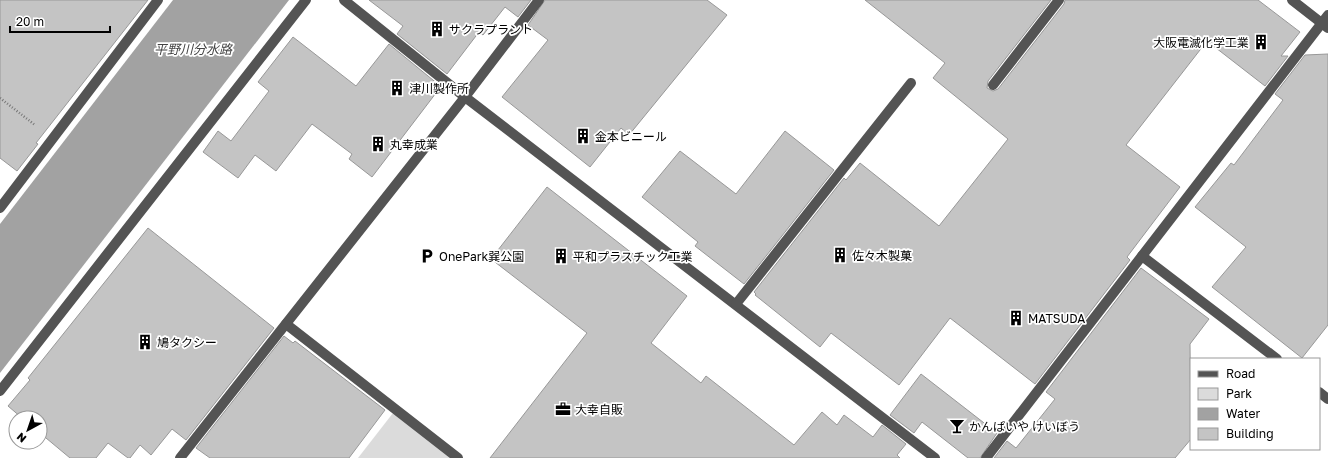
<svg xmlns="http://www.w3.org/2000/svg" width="1328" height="458" font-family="'Golos Text','Noto Sans JP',sans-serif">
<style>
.green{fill:#dbdbdb}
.water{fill:#a2a2a2}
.building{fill:#c4c4c4;stroke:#989898}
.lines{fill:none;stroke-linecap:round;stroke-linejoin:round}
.path{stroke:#767676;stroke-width:2.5;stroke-dasharray:1 2;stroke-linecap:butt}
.minor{stroke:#545454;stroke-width:10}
.labels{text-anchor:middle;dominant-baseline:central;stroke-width:3.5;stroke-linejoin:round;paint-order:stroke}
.poi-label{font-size:12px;fill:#000;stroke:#fff;text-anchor:start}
.water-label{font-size:13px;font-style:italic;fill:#434343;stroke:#fff}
</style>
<rect width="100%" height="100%" fill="#fff"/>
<polygon class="green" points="393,413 451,458 358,458"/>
<polygon class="water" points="173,0 289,0 0,373 0,224"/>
<g class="building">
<polygon points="0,0 148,0 36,143 38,144 17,171 0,158"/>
<polygon points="369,0 531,0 518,17 505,7 483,35 479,32 447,74 397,34 403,26"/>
<polygon points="545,0 707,0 727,15 629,135 621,128 590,167 502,97 548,40 528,25"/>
<polygon points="865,0 1051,0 988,81 987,88 993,91 998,89 1064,4 1065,0 1258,0 1300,32 1281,56 1288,56 1265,86 1207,41 1126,145 1180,187 1127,257 1130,260 1035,384 950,318 899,385 831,333 820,347 755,295 756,294 754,292 844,178 846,180 860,163 939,226 1008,139 933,78 945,63"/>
<polygon points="293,37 356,86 389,44 439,85 434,91 436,93 372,177 349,159 352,154 312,124 276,171 255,155 238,178 203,152 218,131 231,141 269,91 258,82"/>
<polygon points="1328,54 1328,325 1302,358 1212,287 1246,247 1195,207 1231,163 1234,165 1283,100 1275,94 1305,55"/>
<polygon points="785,131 834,170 744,284 695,246 698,242 642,197 680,151 736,194"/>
<polygon points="547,187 687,296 651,343 701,383 706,376 794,445 822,412 837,425 844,415 873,437 882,425 906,444 897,455 900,458 490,458 587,333 491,259"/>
<polygon points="148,228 274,328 186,440 172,429 151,455 140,445 130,458 128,458 108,443 96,458 70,458 40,433 40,418 22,418 8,406 30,380 28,378"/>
<polygon points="1141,268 1209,319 1190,344 1191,439 1175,458 994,458 1007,441 1016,448 1055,399 1046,392"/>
<polygon points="284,336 293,343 295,341 385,410 349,458 210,458 196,448"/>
<polygon points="921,374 997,433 980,458 968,458 922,422 914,433 890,415"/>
</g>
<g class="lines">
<polyline class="path" points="0,98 35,125"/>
<g class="minor">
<polyline points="344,0 465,97 935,458"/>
<polyline points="1292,0 1328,28"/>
<polyline points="993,85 1059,0"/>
<polyline points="0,208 158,0"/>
<polyline points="1142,256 1277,359"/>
<polyline points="736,304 911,83"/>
<polyline points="286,324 458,458"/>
<polyline points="0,391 306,0"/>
<polyline points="1319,392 1328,399"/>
<polyline points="180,458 465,97 539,0"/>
<polyline points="986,458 1328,15"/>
</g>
</g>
<defs>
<g id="building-bare" transform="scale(1.2)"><path d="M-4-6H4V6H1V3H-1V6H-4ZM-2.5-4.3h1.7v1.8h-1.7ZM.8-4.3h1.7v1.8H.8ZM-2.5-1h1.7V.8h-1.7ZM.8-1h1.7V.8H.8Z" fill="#000" stroke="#fff" stroke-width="2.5" paint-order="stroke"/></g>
<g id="parking-bare" transform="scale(1.2)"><path d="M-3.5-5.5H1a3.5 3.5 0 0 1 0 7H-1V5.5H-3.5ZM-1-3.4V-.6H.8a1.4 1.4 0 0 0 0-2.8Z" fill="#000" stroke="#fff" stroke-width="2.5" paint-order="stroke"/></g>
<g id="office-bare" transform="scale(1.2)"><path d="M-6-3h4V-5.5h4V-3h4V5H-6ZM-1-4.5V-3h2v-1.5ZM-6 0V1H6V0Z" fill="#000" stroke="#fff" stroke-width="2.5" paint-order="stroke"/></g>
<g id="bar-bare" transform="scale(1.2)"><path d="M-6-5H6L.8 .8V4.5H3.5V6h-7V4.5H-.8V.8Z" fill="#000" stroke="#fff" stroke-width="2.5" paint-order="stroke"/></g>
</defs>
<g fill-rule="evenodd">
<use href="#building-bare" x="437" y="29"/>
<use href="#building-bare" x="1261" y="42"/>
<use href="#building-bare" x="397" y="88"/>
<use href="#building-bare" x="583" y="136"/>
<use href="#building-bare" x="378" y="144"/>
<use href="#building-bare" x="840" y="255"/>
<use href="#parking-bare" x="427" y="256"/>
<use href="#building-bare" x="561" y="256"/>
<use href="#building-bare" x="1016" y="318"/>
<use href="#building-bare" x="145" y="342"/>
<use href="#office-bare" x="563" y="409"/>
<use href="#bar-bare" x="957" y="426"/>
</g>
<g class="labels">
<g class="poi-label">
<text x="449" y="29">サクラプラント</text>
<text x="1249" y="42" text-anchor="end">大阪電滅化学工業</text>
<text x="409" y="88">津川製作所</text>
<text x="595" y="136">金本ビニール</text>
<text x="390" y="144">丸幸成業</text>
<text x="852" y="255">佐々木製菓</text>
<text x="439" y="256">OnePark巽公園</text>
<text x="573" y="256">平和プラスチック工業</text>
<text x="1028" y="318">MATSUDA</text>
<text x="157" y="342">鳩タクシー</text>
<text x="575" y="409">大幸自販</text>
<text x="969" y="426">かんぱいや けいぼう</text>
</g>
<g class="water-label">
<text x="193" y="49">平野川分水路</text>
</g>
</g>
<rect x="1190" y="358" width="130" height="92" fill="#ffffff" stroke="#999999"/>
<rect x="1198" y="371" width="20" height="6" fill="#545454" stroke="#999999"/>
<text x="1226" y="378" font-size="12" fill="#000000">Road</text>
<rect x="1198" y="388" width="20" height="12" fill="#dbdbdb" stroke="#999999"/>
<text x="1226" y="398" font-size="12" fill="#000000">Park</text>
<rect x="1198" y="408" width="20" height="12" fill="#a2a2a2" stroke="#999999"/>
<text x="1226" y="418" font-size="12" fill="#000000">Water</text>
<rect x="1198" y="428" width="20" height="12" fill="#c4c4c4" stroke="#999999"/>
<text x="1226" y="438" font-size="12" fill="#000000">Building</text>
<g transform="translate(28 430) rotate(220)"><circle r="19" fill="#ffffff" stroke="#999999"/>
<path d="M0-3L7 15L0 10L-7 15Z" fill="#000000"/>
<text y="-6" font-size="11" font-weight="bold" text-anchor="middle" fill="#000000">N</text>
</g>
<path d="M10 26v6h100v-6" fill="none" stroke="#000000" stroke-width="2"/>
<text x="16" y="26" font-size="12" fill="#000000" stroke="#ffffff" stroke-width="3" paint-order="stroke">20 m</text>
</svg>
